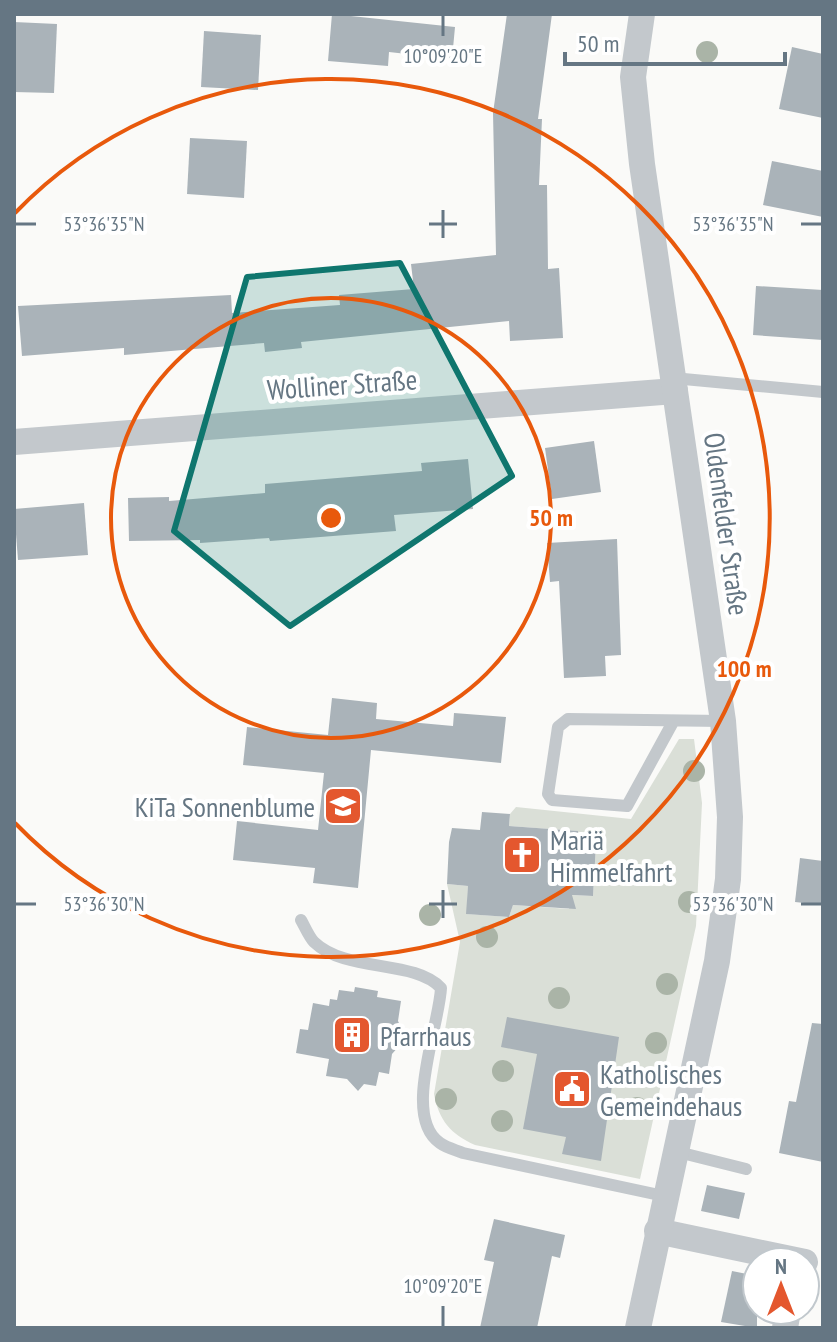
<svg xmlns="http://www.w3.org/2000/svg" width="837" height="1342" font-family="'PT Sans Narrow',sans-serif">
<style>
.green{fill:#dadfd7}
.building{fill:#aab3b9}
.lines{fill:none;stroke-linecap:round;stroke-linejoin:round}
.lane{stroke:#c3c8cc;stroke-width:12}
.street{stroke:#c3c8cc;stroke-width:26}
.tree{fill:#aab4a7}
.marked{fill:#0f766e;fill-opacity:0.2;stroke:#0f766e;stroke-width:6;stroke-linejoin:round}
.ticks{fill:none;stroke:#657683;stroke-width:3}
.ring{fill:none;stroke:#e8590c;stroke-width:4}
.labels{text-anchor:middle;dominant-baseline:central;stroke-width:8;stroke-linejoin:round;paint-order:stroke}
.street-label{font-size:28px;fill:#657683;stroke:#fff}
.poi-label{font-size:28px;fill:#657683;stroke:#fff;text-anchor:start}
.ticks-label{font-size:20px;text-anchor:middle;fill:#657683;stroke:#fff;stroke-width:8;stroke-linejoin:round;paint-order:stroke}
.centre{fill:#e8590c;stroke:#fff;stroke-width:4}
.ring-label{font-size:24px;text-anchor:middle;font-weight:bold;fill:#e8590c;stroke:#fff;stroke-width:8;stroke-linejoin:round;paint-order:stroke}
</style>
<rect width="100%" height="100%" fill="#fafaf8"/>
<path class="green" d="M 679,739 L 694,739 L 702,803 L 696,926 L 640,1179 L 475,1145 C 451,1134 439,1121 434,1094 L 460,942 L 447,884 L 468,886 L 467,914 L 509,917 L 513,905 L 569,909 L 570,895 L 593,896 L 596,844 L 577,843 L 577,831 L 509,826 L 510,814 L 516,807 L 631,819 Z"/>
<g class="building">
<polygon points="332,14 455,27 452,59 389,52 388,66 328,61"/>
<polygon points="507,14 552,14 538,119 542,119 539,185 547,185 548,269 559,268 563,338 510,341 509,321 301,342 302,348 265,352 264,343 124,355 124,348 22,356 18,306 231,295 232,313 340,305 339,295 414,289 411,264 496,255 493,113"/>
<polygon points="14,22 57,24 54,93 14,92"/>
<polygon points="204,31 261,35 258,90 201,87"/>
<polygon points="792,47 823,54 823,118 779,109"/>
<polygon points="190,138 247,141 244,198 187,194"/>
<polygon points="772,161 823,171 823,217 763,205"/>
<polygon points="756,286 823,290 823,340 753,335"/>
<polygon points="594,441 601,492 552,499 545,448"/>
<polygon points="468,459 473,509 394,515 396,531 270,541 269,538 200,543 200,540 129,541 128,498 169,497 169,501 265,493 265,484 422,471 421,463"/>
<polygon points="84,503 88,555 18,560 14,509"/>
<polygon points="617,539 621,655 605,656 606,676 564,678 559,581 550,582 547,543"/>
<polygon points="332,698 377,703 376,719 453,726 454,713 506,717 501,763 371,750 358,888 313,883 315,868 233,860 237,821 318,830 324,773 243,765 247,727 328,735"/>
<polygon points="482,812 510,814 509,826 578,831 577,843 596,844 593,896 572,895 576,909 513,905 509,917 466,914 468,886 447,884 449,842 452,828 480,830"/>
<polygon points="800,858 823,861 823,905 795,902"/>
<polygon points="355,987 378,991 377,997 401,1001 398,1021 406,1038 392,1054 389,1074 379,1072 376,1086 364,1084 358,1091 347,1079 326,1076 329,1059 296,1053 300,1029 308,1030 313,1003 329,1006 330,999 337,1000 339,990 354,992"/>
<polygon points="507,1017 619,1037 601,1161 562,1154 566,1137 523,1129 537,1054 501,1047"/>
<polygon points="812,1023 823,1024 823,1162 779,1153 789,1101 796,1102"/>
<polygon points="707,1185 745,1193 739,1219 701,1211"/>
<polygon points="494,1219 565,1235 560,1258 552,1256 537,1328 480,1328 494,1262 484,1260"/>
<polygon points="732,1271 757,1276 757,1328 721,1322"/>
</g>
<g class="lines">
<g class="lane">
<polyline points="673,378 823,392"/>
<polyline points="673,722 627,806 552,800 548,794 558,727 568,719 723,721"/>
<path d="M 301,920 C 305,927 309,937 314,942 C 346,973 414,959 441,988 C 439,1028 402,1117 440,1143 C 447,1148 456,1150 463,1153 L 664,1196"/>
<polyline points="674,1151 746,1169"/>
</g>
<g class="street">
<polyline points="14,442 675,391"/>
<polyline points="657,1231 805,1262"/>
<polyline points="638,1328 717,961 728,879 730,817 723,721 642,164 633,77 642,14"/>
<polyline points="785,1328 788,1310"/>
</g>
</g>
<g class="tree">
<circle cx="707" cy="52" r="11"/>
<circle cx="694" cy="771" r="11"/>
<circle cx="689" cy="902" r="11"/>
<circle cx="430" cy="915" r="11"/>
<circle cx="487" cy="937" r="11"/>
<circle cx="667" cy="984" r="11"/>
<circle cx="559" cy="998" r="11"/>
<circle cx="656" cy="1043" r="11"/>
<circle cx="503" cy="1071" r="11"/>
<circle cx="446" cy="1099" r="11"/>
<circle cx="637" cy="1108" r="11"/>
<circle cx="502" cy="1121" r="11"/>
</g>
<path class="marked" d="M 400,263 L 512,476 L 290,626 L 174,531 L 247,277 Z"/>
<path class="ticks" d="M 443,16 L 443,36M 443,210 L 443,238M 16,224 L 36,224M 429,224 L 457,224M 801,224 L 821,224M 443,890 L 443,918M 16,904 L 36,904M 429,904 L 457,904M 801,904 L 821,904M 443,1306 L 443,1326"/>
<g class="ring">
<circle cx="331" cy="518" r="220"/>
<path d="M15 213A439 439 0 1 1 15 823"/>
</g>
<defs>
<g id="school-square" transform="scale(2)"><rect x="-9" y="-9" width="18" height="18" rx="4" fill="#e4572e" stroke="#fff"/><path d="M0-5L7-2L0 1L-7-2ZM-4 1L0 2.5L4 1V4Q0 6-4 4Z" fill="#fff"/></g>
<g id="church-square" transform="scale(2)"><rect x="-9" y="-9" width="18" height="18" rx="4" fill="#e4572e" stroke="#fff"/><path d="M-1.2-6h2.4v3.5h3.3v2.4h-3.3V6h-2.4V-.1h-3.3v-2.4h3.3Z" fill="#fff"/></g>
<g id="building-square" transform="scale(2)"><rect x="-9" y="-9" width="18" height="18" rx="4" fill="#e4572e" stroke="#fff"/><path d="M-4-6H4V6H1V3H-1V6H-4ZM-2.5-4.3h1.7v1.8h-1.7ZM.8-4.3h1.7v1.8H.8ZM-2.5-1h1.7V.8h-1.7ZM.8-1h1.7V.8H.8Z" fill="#fff"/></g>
<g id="civic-square" transform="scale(2)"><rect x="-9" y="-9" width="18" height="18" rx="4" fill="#e4572e" stroke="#fff"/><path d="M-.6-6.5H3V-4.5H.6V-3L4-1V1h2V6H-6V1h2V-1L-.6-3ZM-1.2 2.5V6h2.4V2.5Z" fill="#fff"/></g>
</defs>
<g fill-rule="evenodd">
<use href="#school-square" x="343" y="806"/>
<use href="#church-square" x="522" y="855"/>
<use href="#building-square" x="352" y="1035"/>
<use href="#civic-square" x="572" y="1089"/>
</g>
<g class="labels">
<g class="street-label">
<text transform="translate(342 384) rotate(-4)">Wolliner Straße</text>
<text transform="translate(727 524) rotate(82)">Oldenfelder Straße</text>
</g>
<g class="poi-label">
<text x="315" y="806" text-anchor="end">KiTa Sonnenblume</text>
<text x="550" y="839">Mariä<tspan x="550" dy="32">Himmelfahrt</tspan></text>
<text x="380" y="1035">Pfarrhaus</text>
<text x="600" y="1073">Katholisches<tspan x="600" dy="32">Gemeindehaus</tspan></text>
</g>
</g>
<g class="ticks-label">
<text x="443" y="63">10°09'20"E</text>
<text x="104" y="231">53°36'35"N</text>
<text x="733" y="231">53°36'35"N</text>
<text x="104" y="911">53°36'30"N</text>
<text x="733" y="911">53°36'30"N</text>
<text x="443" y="1293">10°09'20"E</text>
</g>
<circle cx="331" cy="518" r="12" class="centre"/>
<g class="ring-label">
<text x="551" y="526">50 m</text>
<text x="744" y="677">100 m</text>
</g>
<rect width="837" height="1342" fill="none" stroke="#657683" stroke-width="32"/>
<g transform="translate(781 1286)"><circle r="38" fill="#ffffff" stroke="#c1c8cd" stroke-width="2"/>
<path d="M0-6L14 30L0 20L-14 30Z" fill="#e4572e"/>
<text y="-12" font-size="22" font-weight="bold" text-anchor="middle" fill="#657683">N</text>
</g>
<path d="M565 52v12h220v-12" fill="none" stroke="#657683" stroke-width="4"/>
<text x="577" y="52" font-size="24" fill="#657683" stroke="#ffffff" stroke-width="6" paint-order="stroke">50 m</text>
</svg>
